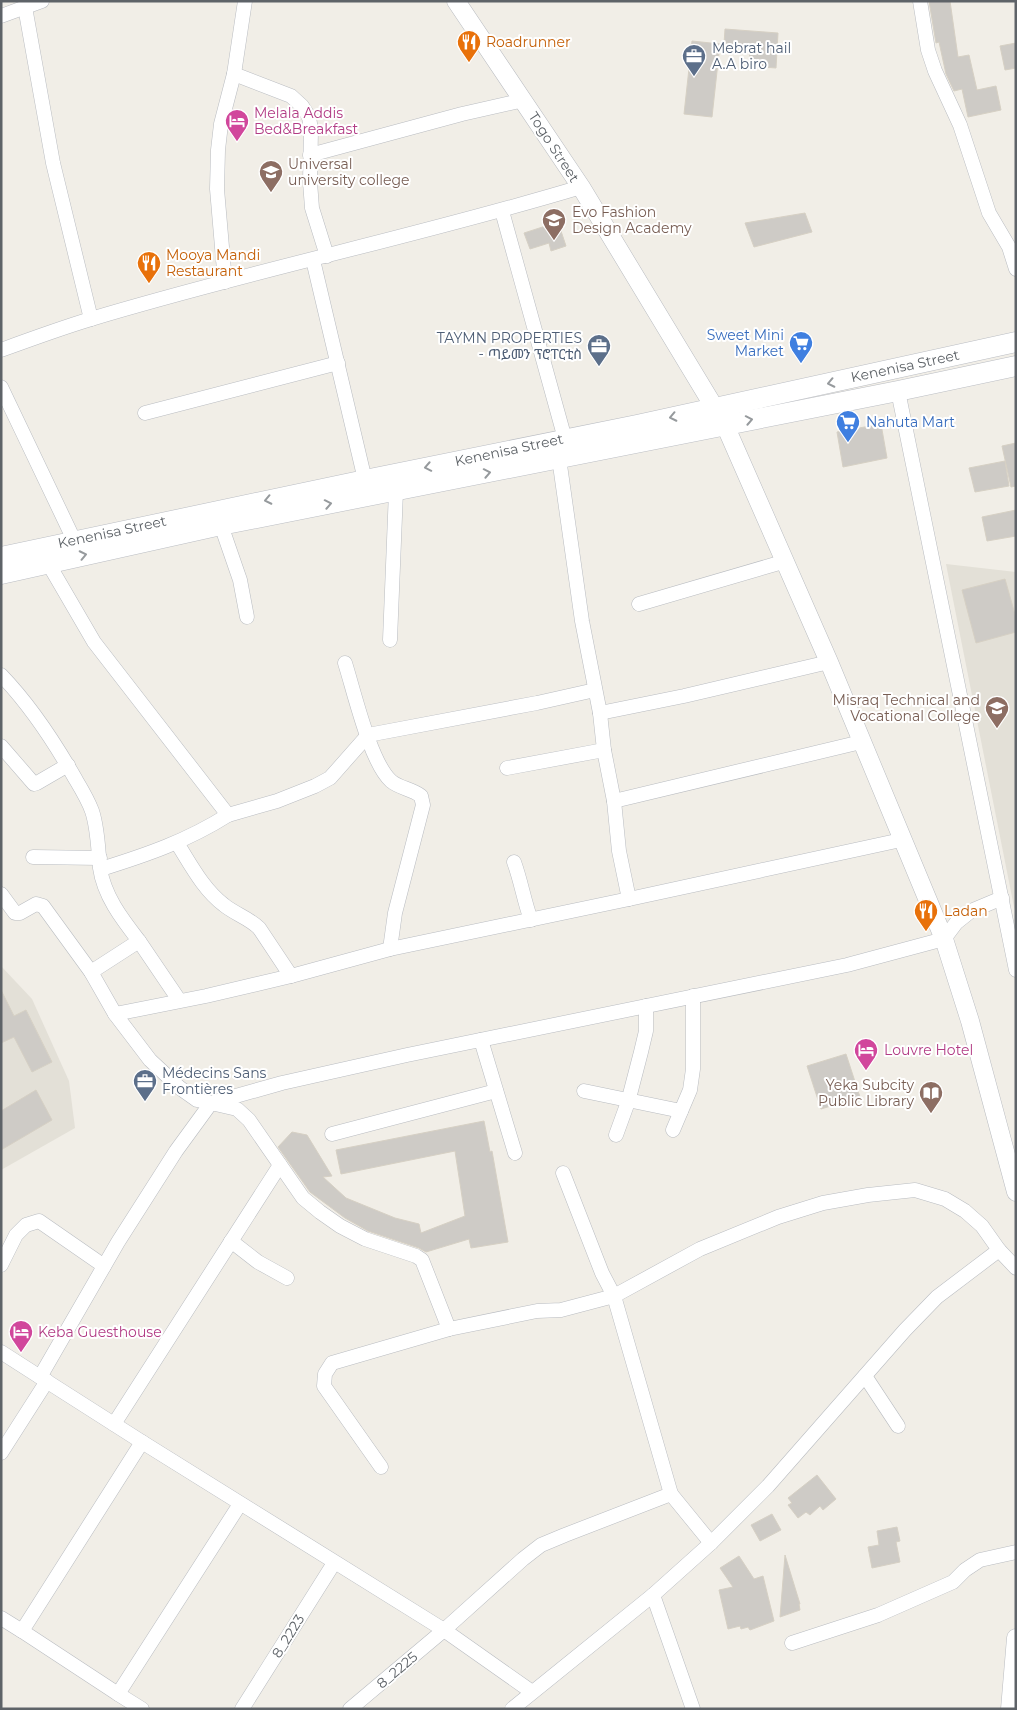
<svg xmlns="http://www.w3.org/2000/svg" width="1017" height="1710" font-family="Montserrat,'Noto Sans Ethiopic',sans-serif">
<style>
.education{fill:#e3e0d7}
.building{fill:#cecbc6;stroke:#d6d0c4}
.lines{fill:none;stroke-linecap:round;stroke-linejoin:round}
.minor-casing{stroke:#b9bcc1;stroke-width:15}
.tertiary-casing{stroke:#b9bcc1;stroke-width:19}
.secondary-casing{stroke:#babdc3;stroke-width:21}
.minor{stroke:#fff;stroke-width:14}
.tertiary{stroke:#fff;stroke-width:18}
.secondary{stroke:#fff;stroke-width:20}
.oneway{stroke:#969a9d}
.labels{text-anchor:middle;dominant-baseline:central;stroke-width:4;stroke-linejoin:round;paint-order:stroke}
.food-label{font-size:14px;fill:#c56008;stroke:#fff;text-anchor:start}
.service-label{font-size:14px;fill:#4e5e75;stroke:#fff;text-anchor:start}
.hotel-label{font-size:14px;fill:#b23c85;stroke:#fff;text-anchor:start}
.street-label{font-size:14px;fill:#5e6368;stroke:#fff}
.education-label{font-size:14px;fill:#785e54;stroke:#fff;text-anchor:start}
.shop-label{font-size:14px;fill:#366cbe;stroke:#fff;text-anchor:end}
</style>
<rect width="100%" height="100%" fill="#f1eee7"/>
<g class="education">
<polygon points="946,564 1016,572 1016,913 1014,907"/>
<polygon points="1,966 32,999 69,1081 75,1128 1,1170"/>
</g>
<g class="building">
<polygon points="929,1 950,1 958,57 969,55 977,90 996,86 1001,110 968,117 962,89 954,91 946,74 939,42 936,43"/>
<polygon points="725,29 778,33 776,68 749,66 750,46 724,44"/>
<polygon points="692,41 720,44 712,117 684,114"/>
<polygon points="1016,43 1016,68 1005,70 1000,46"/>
<polygon points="805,213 812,232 754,247 745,223"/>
<polygon points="558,222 566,246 551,251 549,243 530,249 524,233"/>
<polygon points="881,424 887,458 843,467 837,432"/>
<polygon points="1016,443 1016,486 1011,487 1002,446"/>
<polygon points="1005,461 1009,486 975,492 969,468"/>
<polygon points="1016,510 1016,536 987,541 982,517"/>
<polygon points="1005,579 1016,618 1016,632 976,643 962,590"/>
<polygon points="1,990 14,1016 26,1010 52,1062 32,1072 14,1037 1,1043"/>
<polygon points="846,1054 860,1097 821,1109 807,1066"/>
<polygon points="36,1090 52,1120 1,1150 1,1111"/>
<polygon points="484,1121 490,1152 492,1151 508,1242 471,1248 469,1239 426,1252 419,1248 368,1231 345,1218 310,1192 278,1147 292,1132 307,1135 332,1176 323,1177 346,1198 395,1218 419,1224 421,1233 465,1216 455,1151 341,1174 336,1150"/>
<polygon points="817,1475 836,1499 823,1510 820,1506 810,1515 806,1512 798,1518 788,1505 792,1503 788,1498"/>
<polygon points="772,1514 781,1530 760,1541 751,1525"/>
<polygon points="897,1527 900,1541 896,1542 900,1562 872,1568 868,1547 879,1545 877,1531"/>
<polygon points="785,1555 800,1604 799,1604 800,1610 780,1617"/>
<polygon points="739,1556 754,1579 763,1576 774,1621 750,1630 748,1627 741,1629 740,1626 728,1629 719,1590 733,1587 720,1568"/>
</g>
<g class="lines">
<g class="minor-casing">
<g id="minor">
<polyline points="920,1 928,50 935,71 960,125 989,213 1009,247 1016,269"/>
<polyline points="25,7 53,163 91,319"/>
<polyline points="1,16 42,1"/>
<polyline points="234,74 291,96 302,106 309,117 311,130 310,182 312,208 327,256"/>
<polyline points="310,155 462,114 524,100"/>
<polyline points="502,211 565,439"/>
<polyline points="313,260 365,480"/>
<polyline points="225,282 217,189 218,150 221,124 234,74 245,1"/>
<path d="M 1,350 C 31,339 61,328 91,319 C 253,270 419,236 581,187"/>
<polyline points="1,387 74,540"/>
<polyline points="898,391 1016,970"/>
<polyline points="145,413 338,363"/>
<polyline points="559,458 582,621 600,713 604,750 614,801 619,851 629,899"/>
<polyline points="221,525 240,580 247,617"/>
<polyline points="48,563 94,642 228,815 277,801 315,786 330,778 368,735 537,703 595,690"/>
<polyline points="639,604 786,561"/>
<polyline points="390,640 396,491"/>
<path d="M 345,663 C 354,691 370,762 391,781 C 399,788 412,789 421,796 L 423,805 L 395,913 L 390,949"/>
<path d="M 1,675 C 31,706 55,743 76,780 C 82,790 88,800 92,811 C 98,829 98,849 100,868 C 104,896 122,919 139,941"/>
<polyline points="600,713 684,696 829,662"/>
<polyline points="1,746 34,784 37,783 68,765"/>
<polyline points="507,768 604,750"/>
<polyline points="614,801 861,742"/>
<polyline points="901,840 629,899 390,949 291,976 206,996 115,1014 150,1060 180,1088 197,1100 211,1103 282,1083 407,1055 847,965 944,939 956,923 971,911 1002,898"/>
<path d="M 177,843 C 191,865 203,889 224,905 C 235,914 249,918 259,928 L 291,976"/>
<polyline points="33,857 100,858"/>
<path d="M 514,862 C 521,881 524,901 531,920"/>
<path d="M 101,869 C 146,855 187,841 228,815"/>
<polyline points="1,894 15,913 20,913 36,904 43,906 91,972 115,1014"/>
<polyline points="91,972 139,941 179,1000"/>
<polyline points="481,1040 515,1153"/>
<polyline points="584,1091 681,1111"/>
<polyline points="673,1130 690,1090 693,1069 693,996"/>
<polyline points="332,1134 496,1091"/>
<polyline points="616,1135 628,1102 641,1052 646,1031 646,1006"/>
<polyline points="563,1173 602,1273 614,1296 671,1494"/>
<polyline points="231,1241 258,1262 287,1278"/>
<polyline points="1,1265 16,1235 26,1225 39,1221 104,1266"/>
<polyline points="449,1329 422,1260 416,1256 365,1239 340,1226 320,1212 303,1198 249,1120 237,1109 211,1103 176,1151 118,1242 40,1377 142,1442 444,1630 532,1692"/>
<polyline points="1,1352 40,1377"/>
<polyline points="865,1376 898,1426"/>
<polyline points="114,1424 280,1165"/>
<polyline points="142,1442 22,1631 118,1694 240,1504"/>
<polyline points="1,1453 47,1381"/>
<polyline points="381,1467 324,1386 325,1374 332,1363 449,1329 537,1311 561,1310 614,1296 700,1249 778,1217 823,1203 868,1195 915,1190 945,1199 965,1211 982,1226 999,1250"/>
<polyline points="653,1595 693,1709"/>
<polyline points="1,1618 22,1631"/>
<polyline points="792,1643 878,1615 953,1582 965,1570 980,1560 1016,1552"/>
<polyline points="118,1694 142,1709"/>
<polyline points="242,1709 334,1563"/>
<polyline points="350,1709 444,1630 523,1559 541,1545 565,1535 671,1494 711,1543"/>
<polyline points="512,1709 653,1595 711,1543 768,1486 905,1330 937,1297 999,1250 1016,1268"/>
</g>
</g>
<g class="tertiary-casing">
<g id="tertiary">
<polyline points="456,1 581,187 725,425 829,662 944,939 970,1021 1016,1192"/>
<polyline points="1010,1709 1016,1638"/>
</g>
</g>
<g class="secondary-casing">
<g id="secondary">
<polyline points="1,557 365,480 637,425 1016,342"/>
<polyline points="1,574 221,525 898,391 1016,366"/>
</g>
</g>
<use href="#minor" class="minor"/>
<use href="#tertiary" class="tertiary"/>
<use href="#secondary" class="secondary"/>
</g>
<defs><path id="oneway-chevron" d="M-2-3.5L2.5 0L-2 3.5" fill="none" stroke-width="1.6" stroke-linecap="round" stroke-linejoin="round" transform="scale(1.25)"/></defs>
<g class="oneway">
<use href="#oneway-chevron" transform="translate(831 383) rotate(168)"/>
<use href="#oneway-chevron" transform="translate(673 417) rotate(168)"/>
<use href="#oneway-chevron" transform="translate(749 420) rotate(-11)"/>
<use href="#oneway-chevron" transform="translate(428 467) rotate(169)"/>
<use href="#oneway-chevron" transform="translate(487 473) rotate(-11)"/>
<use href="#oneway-chevron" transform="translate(268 500) rotate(168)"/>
<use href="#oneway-chevron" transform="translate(328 504) rotate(-11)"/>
<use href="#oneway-chevron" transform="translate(83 555) rotate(-12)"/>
</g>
<defs>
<g id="restaurant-pin" transform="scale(1.25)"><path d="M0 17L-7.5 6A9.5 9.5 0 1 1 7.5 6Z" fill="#e8710a" stroke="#fff"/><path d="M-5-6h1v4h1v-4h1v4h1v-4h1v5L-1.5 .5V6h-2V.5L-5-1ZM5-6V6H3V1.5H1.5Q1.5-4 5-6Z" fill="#fff"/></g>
<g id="office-pin" transform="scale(1.25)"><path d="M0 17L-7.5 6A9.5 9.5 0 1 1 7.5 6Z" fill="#5c6f8a" stroke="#fff"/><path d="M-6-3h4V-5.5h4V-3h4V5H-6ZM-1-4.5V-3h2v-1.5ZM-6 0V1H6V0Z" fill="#fff"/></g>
<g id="hotel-pin" transform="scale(1.25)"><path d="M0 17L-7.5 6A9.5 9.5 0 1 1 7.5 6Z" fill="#d1479c" stroke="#fff"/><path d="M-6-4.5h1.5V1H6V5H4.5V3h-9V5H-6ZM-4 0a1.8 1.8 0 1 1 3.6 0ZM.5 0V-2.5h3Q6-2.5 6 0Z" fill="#fff"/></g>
<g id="school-pin" transform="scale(1.25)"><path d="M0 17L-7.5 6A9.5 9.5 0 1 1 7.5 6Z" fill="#8d6e63" stroke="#fff"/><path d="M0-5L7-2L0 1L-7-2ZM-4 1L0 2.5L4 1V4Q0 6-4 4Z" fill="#fff"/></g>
<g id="supermarket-pin" transform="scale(1.25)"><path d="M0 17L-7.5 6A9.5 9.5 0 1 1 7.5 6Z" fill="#3f7fe0" stroke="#fff"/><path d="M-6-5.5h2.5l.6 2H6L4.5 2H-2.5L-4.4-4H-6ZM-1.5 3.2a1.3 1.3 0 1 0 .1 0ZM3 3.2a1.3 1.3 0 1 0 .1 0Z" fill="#fff"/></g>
<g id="university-pin" transform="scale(1.25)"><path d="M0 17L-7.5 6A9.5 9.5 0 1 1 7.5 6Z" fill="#8d6e63" stroke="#fff"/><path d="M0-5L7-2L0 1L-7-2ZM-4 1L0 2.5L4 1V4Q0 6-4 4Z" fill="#fff"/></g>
<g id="library-pin" transform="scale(1.25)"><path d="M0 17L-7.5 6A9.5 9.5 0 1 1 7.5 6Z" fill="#8d6e63" stroke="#fff"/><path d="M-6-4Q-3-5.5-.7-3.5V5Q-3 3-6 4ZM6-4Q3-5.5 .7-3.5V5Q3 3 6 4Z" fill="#fff"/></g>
</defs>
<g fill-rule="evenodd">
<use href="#restaurant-pin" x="469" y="42"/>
<use href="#office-pin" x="694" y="56"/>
<use href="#hotel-pin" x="237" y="121"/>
<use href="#school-pin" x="271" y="172"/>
<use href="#school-pin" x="554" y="220"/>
<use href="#restaurant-pin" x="149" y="263"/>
<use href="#supermarket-pin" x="801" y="343"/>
<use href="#office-pin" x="599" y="346"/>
<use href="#supermarket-pin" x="848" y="422"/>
<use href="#university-pin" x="997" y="708"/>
<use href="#restaurant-pin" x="926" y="911"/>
<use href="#hotel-pin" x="866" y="1050"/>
<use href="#office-pin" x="145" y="1081"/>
<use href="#library-pin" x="931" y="1093"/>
<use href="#hotel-pin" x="21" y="1332"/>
</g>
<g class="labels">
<g class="food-label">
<text x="486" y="42">Roadrunner</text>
<text x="166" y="255">Mooya Mandi<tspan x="166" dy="16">Restaurant</tspan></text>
<text x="944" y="911">Ladan</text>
</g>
<g class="service-label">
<text x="712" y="48">Mebrat hail<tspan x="712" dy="16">A.A biro</tspan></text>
<text x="582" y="338" text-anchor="end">TAYMN PROPERTIES<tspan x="582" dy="16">- ጣይመን ፕሮፐርቲስ</tspan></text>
<text x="162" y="1073">Médecins Sans<tspan x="162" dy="16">Frontières</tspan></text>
</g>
<g class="hotel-label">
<text x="254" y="113">Melala Addis<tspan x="254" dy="16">Bed&amp;Breakfast</tspan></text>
<text x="884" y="1050">Louvre Hotel</text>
<text x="38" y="1332">Keba Guesthouse</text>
</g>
<g class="street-label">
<text transform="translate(554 147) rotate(57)">Togo Street</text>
<text transform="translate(905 366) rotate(-12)">Kenenisa Street</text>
<text transform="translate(509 450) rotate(-12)">Kenenisa Street</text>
<text transform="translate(112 532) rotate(-12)">Kenenisa Street</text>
<text transform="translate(288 1636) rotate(-58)">8_2223</text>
<text transform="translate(397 1670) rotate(-40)">8_2225</text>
</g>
<g class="education-label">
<text x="288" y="164">Universal<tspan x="288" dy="16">university college</tspan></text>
<text x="572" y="212">Evo Fashion<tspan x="572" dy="16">Design Academy</tspan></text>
<text x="980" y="700" text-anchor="end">Misraq Technical and<tspan x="980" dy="16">Vocational College</tspan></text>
<text x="914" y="1085" text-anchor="end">Yeka Subcity<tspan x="914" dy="16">Public Library</tspan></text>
</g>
<g class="shop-label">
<text x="784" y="335">Sweet Mini<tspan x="784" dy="16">Market</tspan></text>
<text x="866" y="422" text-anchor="start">Nahuta Mart</text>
</g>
</g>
<rect width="1017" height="1710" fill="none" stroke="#5e6368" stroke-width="5"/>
</svg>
